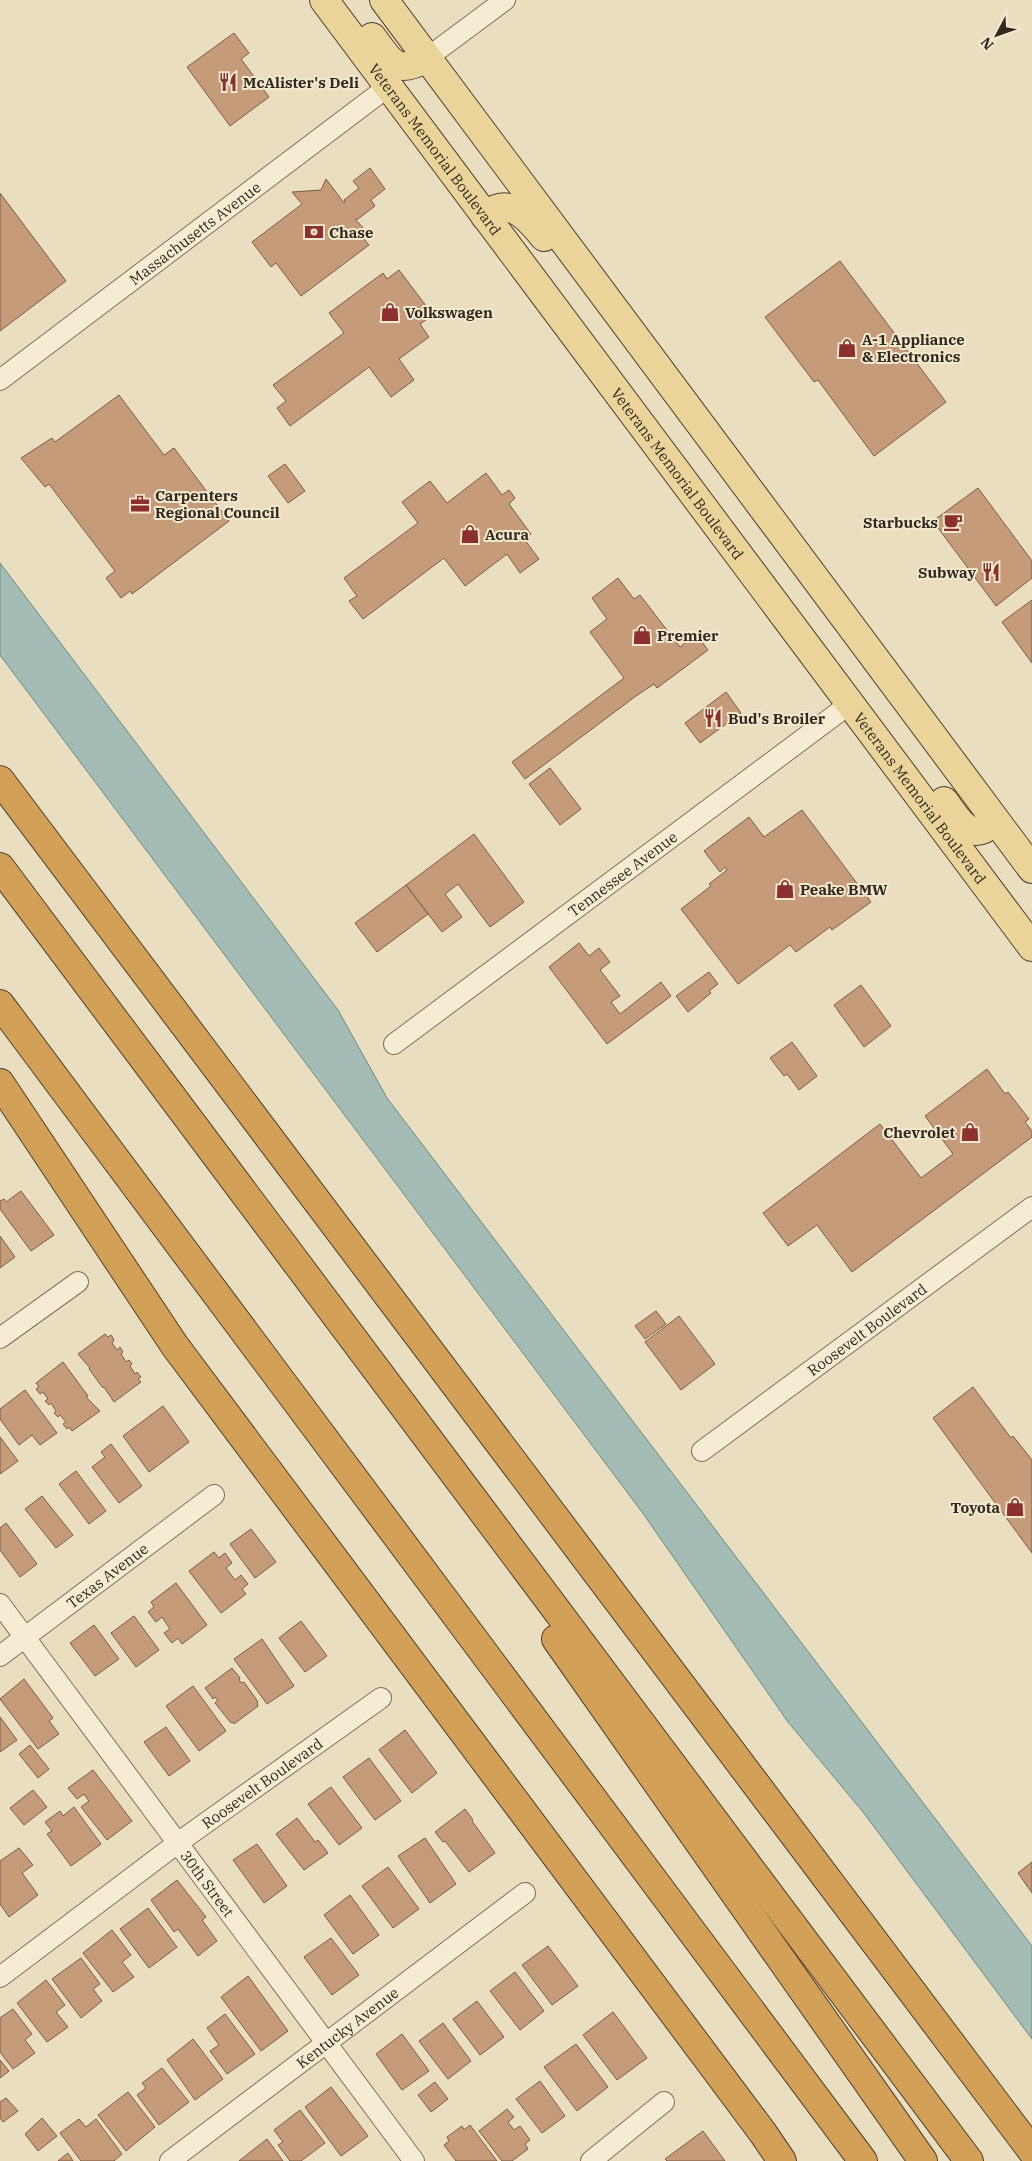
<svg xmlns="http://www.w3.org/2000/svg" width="1032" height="2161" font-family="'IBM Plex Serif',serif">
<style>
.water{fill:#a3bcb5;stroke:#6b8982}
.building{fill:#c59b79;stroke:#7e5b42}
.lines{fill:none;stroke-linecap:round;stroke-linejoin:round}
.street-casing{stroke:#81705a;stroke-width:22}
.primary-casing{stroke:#4f3e2e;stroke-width:30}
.highway-casing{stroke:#4f3e2e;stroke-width:30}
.street{stroke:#f5ecd3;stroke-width:20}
.primary{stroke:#ebd49a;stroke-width:28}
.highway{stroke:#d3a057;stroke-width:28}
.labels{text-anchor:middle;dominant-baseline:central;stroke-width:4;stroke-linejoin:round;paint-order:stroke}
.poi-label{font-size:15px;font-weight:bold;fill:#32281d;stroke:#f2e9cf;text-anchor:start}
.street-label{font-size:15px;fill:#32281d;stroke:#f2e9cf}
</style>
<rect width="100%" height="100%" fill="#eadec0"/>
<polygon class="water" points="0,563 338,1010 387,1098 1032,1946 1032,2039 863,1812 788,1722 642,1512 0,655"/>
<g class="building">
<polygon points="234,33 249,53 241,59 269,97 230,126 187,67"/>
<polygon points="370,168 385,189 371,200 375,206 358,219 355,219 365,230 360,234 369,245 301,296 276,263 271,267 252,242 302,204 292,192 321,190 326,179 344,203 345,202 344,200 359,188 353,181"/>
<polygon points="0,193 66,281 0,331"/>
<polygon points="840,261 946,402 874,456 818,380 814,382 765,317"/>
<polygon points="399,270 433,315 420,324 429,337 399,359 414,380 391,397 369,367 290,426 277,408 286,401 273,385 344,333 329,313 383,273 387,279"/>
<polygon points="119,395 164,455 174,448 229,521 132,594 130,591 121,598 106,578 115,571 49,484 45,487 21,458 52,438 55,442"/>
<polygon points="285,464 305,491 288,503 268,476"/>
<polygon points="486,473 502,495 509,490 515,498 509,504 531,534 524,539 539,559 520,573 507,554 465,586 444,558 363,619 349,601 357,596 344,578 418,523 402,502 430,481 447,503"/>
<polygon points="978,488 1032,561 1032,578 996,606 933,521"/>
<polygon points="618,578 634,599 640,595 680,647 696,634 708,650 657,688 654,684 636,696 525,779 512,762 624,678 590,632 607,619 592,598"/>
<polygon points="1032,600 1032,663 1002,622"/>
<polygon points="726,692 741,713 700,743 685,723"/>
<polygon points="550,768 581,809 560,825 529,784"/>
<polygon points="802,810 871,902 832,930 830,927 796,952 790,945 738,984 681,909 711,886 709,884 727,870 725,867 720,872 704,851 749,817 764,837"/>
<polygon points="474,834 524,902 490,927 458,884 445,894 462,917 442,932 406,885"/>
<polygon points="406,885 428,914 377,952 355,923"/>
<polygon points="579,943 589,956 599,948 610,962 600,970 620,996 611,1002 620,1014 661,982 671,996 607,1044 549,967"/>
<polygon points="709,972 718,984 709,991 711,993 688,1012 676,996"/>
<polygon points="861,985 891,1026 864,1047 834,1005"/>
<polygon points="792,1042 817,1076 799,1090 787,1074 784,1076 770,1058"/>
<polygon points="987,1069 1005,1094 1008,1092 1029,1119 1025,1122 1032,1131 1032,1137 852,1272 817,1225 788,1246 763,1213 880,1124 921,1178 953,1154 925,1116"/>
<polygon points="21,1191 54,1235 31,1251 0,1209 0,1201 4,1199 6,1202"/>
<polygon points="0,1236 15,1257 0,1268"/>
<polygon points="656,1311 666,1324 645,1339 635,1326"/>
<polygon points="679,1316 715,1364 681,1390 645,1342"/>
<polygon points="105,1334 108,1337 111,1335 114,1340 112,1343 117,1350 120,1347 123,1352 121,1354 126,1362 129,1360 132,1364 130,1366 135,1374 137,1372 141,1377 138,1379 141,1382 114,1402 104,1387 103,1388 89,1369 90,1368 78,1354"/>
<polygon points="63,1362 88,1396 86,1397 100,1411 72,1431 69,1427 67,1429 63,1424 66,1422 60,1415 58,1417 54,1413 56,1411 51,1403 49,1405 45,1401 48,1399 43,1392 40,1394 36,1389 39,1387 36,1383"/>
<polygon points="973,1387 1011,1438 1013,1436 1032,1460 1032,1553 933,1418"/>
<polygon points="25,1390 57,1433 40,1445 32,1435 19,1445 0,1419 0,1409"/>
<polygon points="163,1406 189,1442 149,1472 123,1436"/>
<polygon points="0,1437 18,1461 0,1474"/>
<polygon points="111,1444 142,1486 119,1503 92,1467 105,1457 101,1452"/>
<polygon points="76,1471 106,1511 89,1524 59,1484"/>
<polygon points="42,1496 73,1535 56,1548 25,1509"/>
<polygon points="6,1523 37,1564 20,1577 0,1550 0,1528"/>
<polygon points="251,1529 276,1562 255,1578 230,1544"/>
<polygon points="214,1552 219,1558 225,1553 232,1563 226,1568 235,1580 241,1575 248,1584 242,1589 246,1594 221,1613 189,1571"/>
<polygon points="176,1583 207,1625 182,1644 178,1638 172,1643 164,1633 170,1629 162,1617 156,1622 148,1612 154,1607 151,1602"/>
<polygon points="134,1616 159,1650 136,1667 111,1633"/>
<polygon points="301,1621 327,1656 305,1672 279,1638"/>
<polygon points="94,1625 119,1659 95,1676 70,1643"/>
<polygon points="262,1639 294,1686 267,1704 234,1659"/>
<polygon points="232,1668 240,1678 239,1680 242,1683 244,1682 258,1702 257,1703 258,1706 234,1724 233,1722 231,1723 215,1703 218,1701 215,1697 213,1699 205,1688"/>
<polygon points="24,1679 53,1718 49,1721 59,1734 38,1749 0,1699"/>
<polygon points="193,1686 226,1731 199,1751 166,1706"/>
<polygon points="0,1717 17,1740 0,1752"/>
<polygon points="166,1727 190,1761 169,1776 144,1742"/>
<polygon points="405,1730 437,1773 412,1793 379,1750"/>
<polygon points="30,1745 49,1769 38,1778 19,1754"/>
<polygon points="369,1758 401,1801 375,1820 343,1777"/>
<polygon points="93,1770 132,1821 107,1840 81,1807 89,1801 84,1794 77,1799 68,1788"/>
<polygon points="331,1787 362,1828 339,1845 308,1804"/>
<polygon points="33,1790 47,1807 24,1825 10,1808"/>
<polygon points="74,1807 101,1844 71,1866 47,1834 52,1831 45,1822 60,1811 63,1816"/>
<polygon points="465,1809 473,1820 472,1821 495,1853 469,1872 445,1841 443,1842 435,1832"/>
<polygon points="297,1818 315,1842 318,1840 328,1853 304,1870 276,1834"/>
<polygon points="425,1838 456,1884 430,1903 398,1856"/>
<polygon points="257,1844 287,1886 264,1903 233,1860"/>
<polygon points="19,1848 33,1865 22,1873 38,1895 9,1917 0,1904 0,1861"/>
<polygon points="1032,1862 1032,1893 1018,1873"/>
<polygon points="388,1867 419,1909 393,1928 362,1886"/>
<polygon points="177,1880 206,1917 202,1920 217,1941 198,1956 178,1929 174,1932 151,1900"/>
<polygon points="350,1895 379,1935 353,1954 324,1915"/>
<polygon points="148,1908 177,1947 149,1968 120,1929"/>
<polygon points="112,1930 131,1955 122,1962 134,1977 113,1992 83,1953"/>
<polygon points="331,1938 359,1975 332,1995 304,1957"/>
<polygon points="548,1946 578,1986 552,2005 522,1965"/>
<polygon points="81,1958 100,1984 93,1989 102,2001 81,2018 52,1979"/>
<polygon points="515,1972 544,2011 520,2030 490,1991"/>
<polygon points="248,1976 288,2031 261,2051 221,1997"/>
<polygon points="46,1980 65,2005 56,2012 68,2027 47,2042 17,2003"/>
<polygon points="477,2001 504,2037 480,2055 453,2019"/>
<polygon points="13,2009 32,2034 25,2040 35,2053 13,2069 0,2052 0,2018"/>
<polygon points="613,2012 647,2058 617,2080 583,2035"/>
<polygon points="225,2014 255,2054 227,2074 210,2051 219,2045 207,2028"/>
<polygon points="443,2023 471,2061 448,2079 419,2041"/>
<polygon points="402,2034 429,2071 402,2090 376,2054"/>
<polygon points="193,2039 223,2079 195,2100 167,2060"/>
<polygon points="576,2044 608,2087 577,2111 544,2067"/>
<polygon points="0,2060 9,2071 0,2078"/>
<polygon points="162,2068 189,2102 159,2125 137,2095 146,2088 142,2083"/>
<polygon points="540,2081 565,2116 542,2133 516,2099"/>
<polygon points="435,2082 448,2099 431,2112 418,2095"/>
<polygon points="331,2087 368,2136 341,2156 305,2107"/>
<polygon points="128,2092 155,2127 126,2151 98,2115"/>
<polygon points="6,2098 18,2111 3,2122 0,2118 0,2102"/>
<polygon points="507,2109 514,2117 508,2122 514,2130 520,2126 530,2140 525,2144 528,2149 512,2161 502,2161 479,2131"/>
<polygon points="300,2110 325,2143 301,2161 290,2161 278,2145 283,2142 274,2130"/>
<polygon points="42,2118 57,2136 38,2151 25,2134"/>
<polygon points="79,2119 86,2127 96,2119 122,2154 114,2161 81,2161 60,2133"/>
<polygon points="470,2125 497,2161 456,2161 444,2145 449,2141 447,2137 462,2126 464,2130"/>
<polygon points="703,2131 725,2161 667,2161 665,2159"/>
<polygon points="267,2139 283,2161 239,2161"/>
<polygon points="68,2153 73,2161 58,2161"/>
</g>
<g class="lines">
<g class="street-casing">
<g id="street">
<polyline points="427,58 505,0"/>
<path id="s1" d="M 0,380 L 389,86"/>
<path id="s2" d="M 394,1044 L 851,703"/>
<polyline points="0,1338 78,1282"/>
<path id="s3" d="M 702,1451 L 1032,1207"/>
<path id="s4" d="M 0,1604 L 414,2161"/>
<path id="s5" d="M 0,1656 L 214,1495"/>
<path id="s6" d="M 0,1977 L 179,1842 L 381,1698"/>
<path id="s7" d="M 170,2161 L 525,1893"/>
<polyline points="591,2161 664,2102"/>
</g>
</g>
<g class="primary-casing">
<g id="primary">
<path id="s8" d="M 324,0 L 1032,947"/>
<polyline points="384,0 1032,869"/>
<path d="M 372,37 C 391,62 395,76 427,58"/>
<path d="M 485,216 C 509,195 528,217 544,237"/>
<path d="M 944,801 C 959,821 970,845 995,821"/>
</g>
</g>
<g class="highway-casing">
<g id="highway">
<polyline points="0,780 1032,2151"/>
<polyline points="0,867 969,2161"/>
<polyline points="0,1004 863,2161"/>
<polyline points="0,1083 175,1346 763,2133 782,2161"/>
<polyline points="556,1639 923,2161"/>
</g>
</g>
<use href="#street" class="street"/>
<use href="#primary" class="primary"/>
<use href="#highway" class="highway"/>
</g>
<defs>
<g id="restaurant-bare" transform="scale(1.5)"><path d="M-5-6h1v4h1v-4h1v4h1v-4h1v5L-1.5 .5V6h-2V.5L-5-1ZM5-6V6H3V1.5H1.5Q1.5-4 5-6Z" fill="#8b302f" stroke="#f2e9cf" stroke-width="2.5" paint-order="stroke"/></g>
<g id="bank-bare" transform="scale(1.5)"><path d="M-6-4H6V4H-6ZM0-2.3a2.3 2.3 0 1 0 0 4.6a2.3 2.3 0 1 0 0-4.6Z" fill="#8b302f" stroke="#f2e9cf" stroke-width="2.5" paint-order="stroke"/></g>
<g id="shop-bare" transform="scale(1.5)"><path d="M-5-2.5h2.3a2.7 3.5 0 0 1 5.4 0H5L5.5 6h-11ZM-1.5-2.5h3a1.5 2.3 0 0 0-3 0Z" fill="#8b302f" stroke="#f2e9cf" stroke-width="2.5" paint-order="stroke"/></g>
<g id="office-bare" transform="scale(1.5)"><path d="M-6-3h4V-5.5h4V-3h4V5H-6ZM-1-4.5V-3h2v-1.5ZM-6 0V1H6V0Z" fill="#8b302f" stroke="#f2e9cf" stroke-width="2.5" paint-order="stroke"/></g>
<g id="cafe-bare" transform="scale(1.5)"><path d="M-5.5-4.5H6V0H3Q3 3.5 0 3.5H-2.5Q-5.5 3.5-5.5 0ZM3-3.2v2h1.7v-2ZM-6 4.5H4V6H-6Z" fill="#8b302f" stroke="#f2e9cf" stroke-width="2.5" paint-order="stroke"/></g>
</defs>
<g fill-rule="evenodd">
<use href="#restaurant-bare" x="228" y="82"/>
<use href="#bank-bare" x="314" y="232"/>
<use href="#shop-bare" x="390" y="312"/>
<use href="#shop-bare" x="847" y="348"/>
<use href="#office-bare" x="140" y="504"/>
<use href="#cafe-bare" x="953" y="522"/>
<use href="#shop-bare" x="470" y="534"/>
<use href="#restaurant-bare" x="991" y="572"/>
<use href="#shop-bare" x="642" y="635"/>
<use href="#restaurant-bare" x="713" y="718"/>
<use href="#shop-bare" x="785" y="889"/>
<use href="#shop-bare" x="970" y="1132"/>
<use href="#shop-bare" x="1015" y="1507"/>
</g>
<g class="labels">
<g class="poi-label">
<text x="243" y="82">McAlister's Deli</text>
<text x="329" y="232">Chase</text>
<text x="405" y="312">Volkswagen</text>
<text x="862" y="339">A-1 Appliance<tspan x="862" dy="17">&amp; Electronics</tspan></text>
<text x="155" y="495">Carpenters<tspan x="155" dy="17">Regional Council</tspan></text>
<text x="938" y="522" text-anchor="end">Starbucks</text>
<text x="485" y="534">Acura</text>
<text x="976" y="572" text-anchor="end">Subway</text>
<text x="657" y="635">Premier</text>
<text x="728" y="718">Bud's Broiler</text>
<text x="800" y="889">Peake BMW</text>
<text x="955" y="1132" text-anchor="end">Chevrolet</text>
<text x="1000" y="1507" text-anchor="end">Toyota</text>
</g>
<g class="street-label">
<text stroke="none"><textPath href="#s8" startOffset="186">Veterans Memorial Boulevard</textPath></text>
<text stroke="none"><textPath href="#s1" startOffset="244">Massachusetts Avenue</textPath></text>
<text stroke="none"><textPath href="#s8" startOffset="591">Veterans Memorial Boulevard</textPath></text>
<text stroke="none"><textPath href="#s8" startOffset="996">Veterans Memorial Boulevard</textPath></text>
<text stroke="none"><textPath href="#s2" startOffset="285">Tennessee Avenue</textPath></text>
<text stroke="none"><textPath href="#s3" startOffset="205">Roosevelt Boulevard</textPath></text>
<text stroke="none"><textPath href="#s5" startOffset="134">Texas Avenue</textPath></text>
<text stroke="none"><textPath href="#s6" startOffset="326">Roosevelt Boulevard</textPath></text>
<text stroke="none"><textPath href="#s4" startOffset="348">30th Street</textPath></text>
<text stroke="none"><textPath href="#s7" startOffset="222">Kentucky Avenue</textPath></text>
</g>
</g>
<g transform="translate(997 35) rotate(229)" stroke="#f2e9cf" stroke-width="4" paint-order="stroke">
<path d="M0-4L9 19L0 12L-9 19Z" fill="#32281d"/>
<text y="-8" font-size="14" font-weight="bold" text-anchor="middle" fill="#32281d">N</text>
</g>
</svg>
